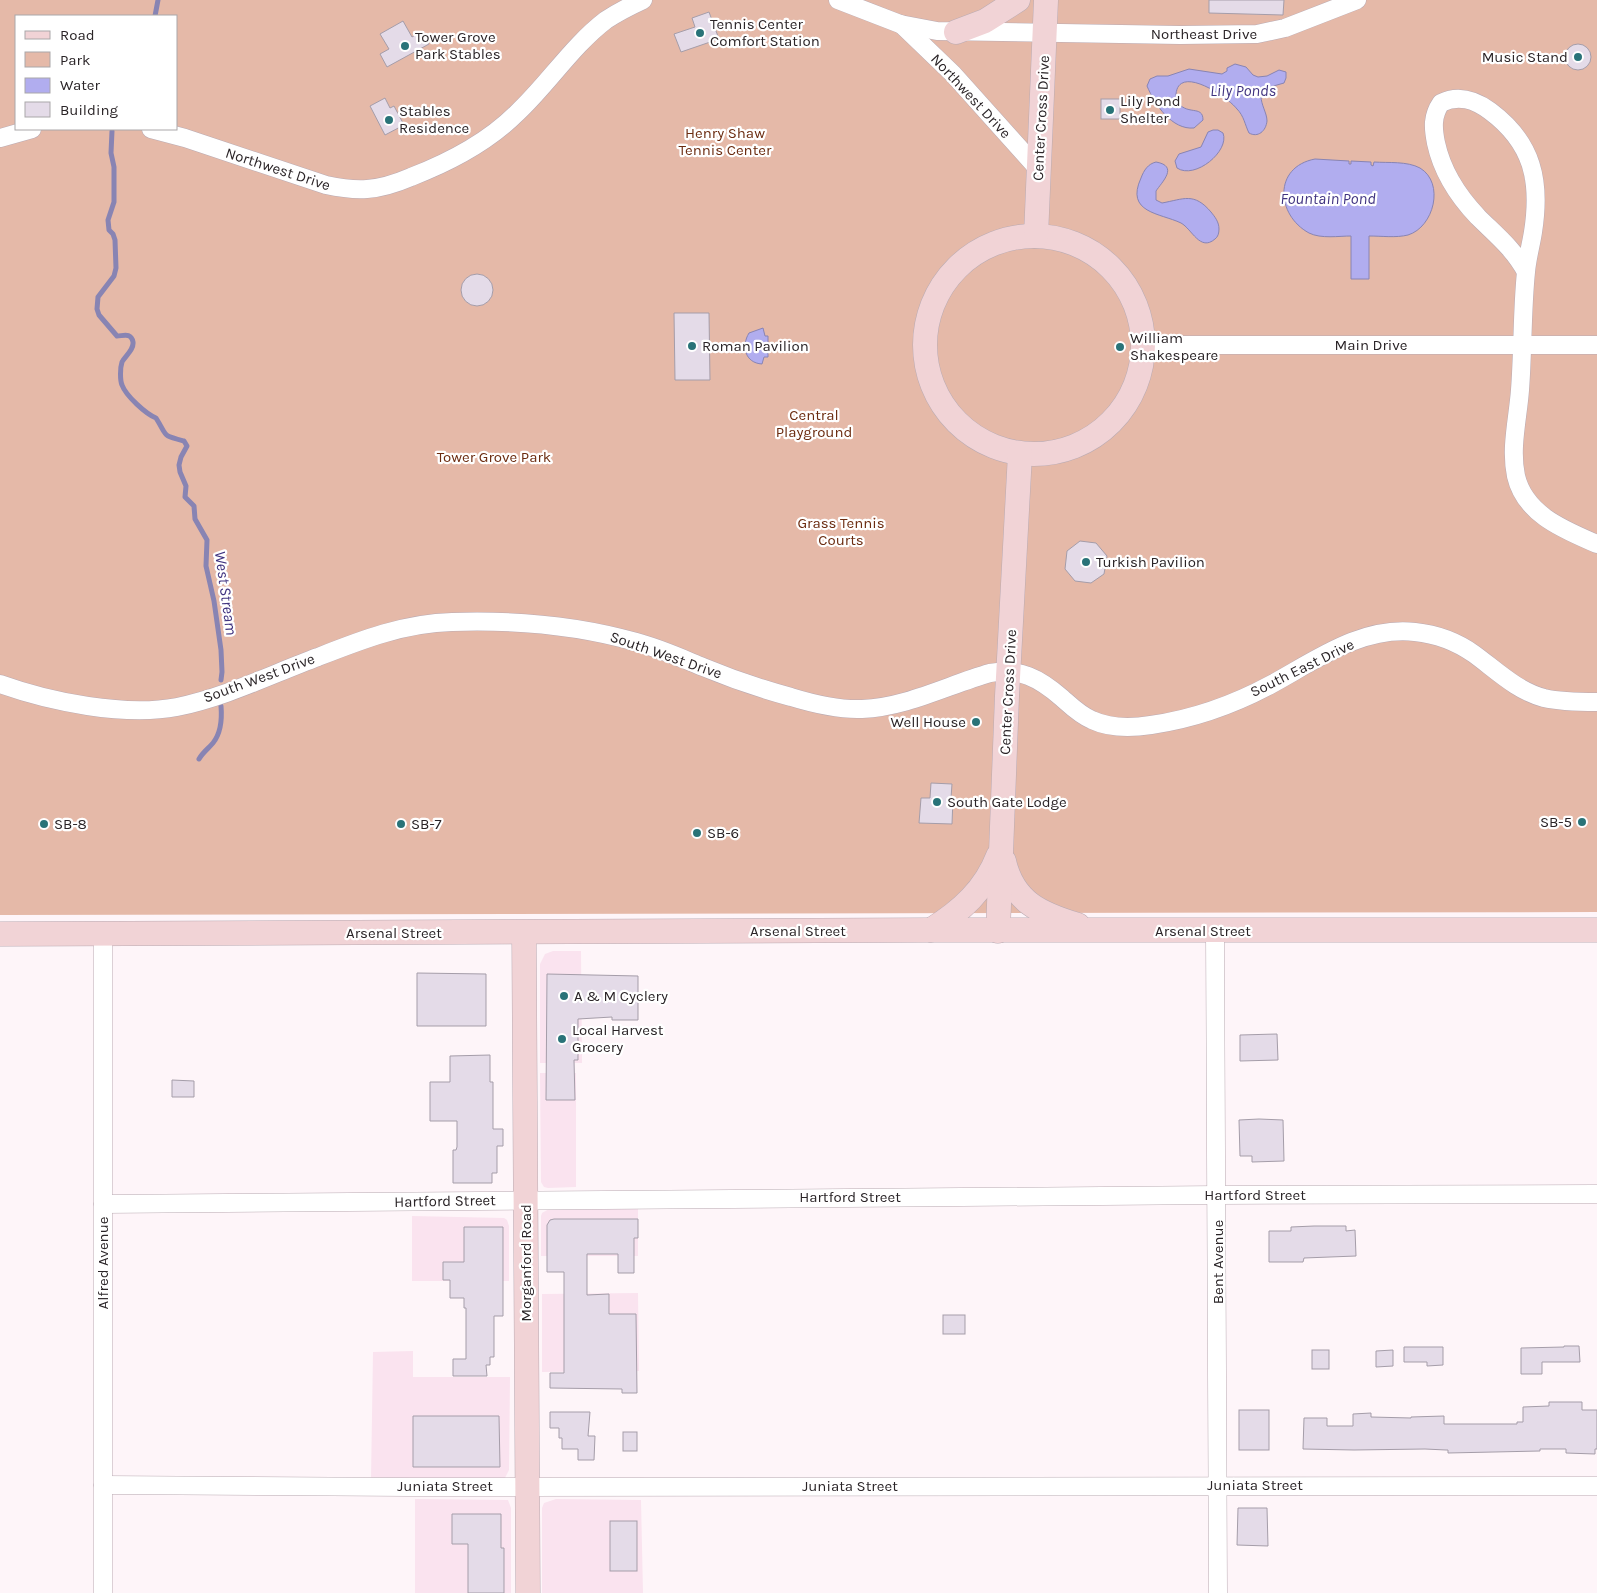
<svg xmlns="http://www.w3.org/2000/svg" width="1597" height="1593" font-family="Karla,sans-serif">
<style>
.built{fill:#fae3ef}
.green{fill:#e5b9a8;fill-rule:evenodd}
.water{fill:#b1adef;stroke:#8884b3}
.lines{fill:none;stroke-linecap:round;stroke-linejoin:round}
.stream{stroke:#8884b3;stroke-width:5}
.building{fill:#e4dbe8;stroke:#a59da9}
.street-casing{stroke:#baabb3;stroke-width:19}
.secondary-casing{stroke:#baabb3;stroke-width:25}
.street{stroke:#fff;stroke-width:18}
.secondary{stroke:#f1d3d6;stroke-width:24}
.poi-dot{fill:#297378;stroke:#fff;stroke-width:2}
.labels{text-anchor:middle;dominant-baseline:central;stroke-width:4.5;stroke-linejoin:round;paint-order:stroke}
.poi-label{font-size:15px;fill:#2a2427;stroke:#fff;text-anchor:start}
.street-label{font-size:15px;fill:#2a2427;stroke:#fff}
.park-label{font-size:15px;fill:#6b2b0f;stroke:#fff}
.water-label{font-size:16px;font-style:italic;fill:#413480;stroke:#fff}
</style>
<rect width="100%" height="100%" fill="#fef5f9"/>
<g class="built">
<polygon points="553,951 581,951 582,1063 540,1063 540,964 545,954"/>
<polygon points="540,1073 576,1073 576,1187 548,1188 544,1187 541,1182"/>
<polygon points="638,1208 638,1256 541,1256 541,1216 542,1213 549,1209"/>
<polygon points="412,1216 504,1218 507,1220 509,1226 509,1281 412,1281"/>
<polygon points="638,1293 639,1371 542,1372 542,1294"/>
<polygon points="413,1351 413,1377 510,1377 509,1470 505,1478 503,1479 371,1479 373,1352"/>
<polygon points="415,1499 508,1500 511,1508 511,1593 415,1593"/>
<polygon points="556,1499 641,1500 643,1593 542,1593 542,1508 544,1503"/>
</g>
<path class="green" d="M 0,0 L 1597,0 L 1597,912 L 0,915 ZM 16,16 L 176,16 L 176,129 L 16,129 Z"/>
<g class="water">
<path d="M 1235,64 L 1246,67 L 1253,75 L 1258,77 L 1267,76 L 1279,70 L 1286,72 L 1286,78 L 1284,83 L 1270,87 L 1261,96 C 1261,105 1267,113 1267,121 C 1266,131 1258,138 1249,133 C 1245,125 1244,116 1237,109 C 1227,96 1173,60 1176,100 C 1186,117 1203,104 1203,120 L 1194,128 C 1172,130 1155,105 1147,86 L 1150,79 L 1157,76 L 1168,76 L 1189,69 L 1222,74 L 1227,71 L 1227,68 Z"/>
<path d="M 1213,130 L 1218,130 L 1223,133 C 1230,151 1195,180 1177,168 L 1175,161 L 1179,154 L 1201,147 L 1208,132 Z"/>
<path d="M 1315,159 L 1349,161 L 1349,164 L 1351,164 L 1351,161 L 1371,162 L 1371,165 L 1373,166 L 1374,162 C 1388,163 1407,161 1420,168 C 1445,183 1434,227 1408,235 C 1396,238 1382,236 1369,236 L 1369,279 L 1351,279 L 1351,236 C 1339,236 1321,239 1309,233 C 1276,215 1273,167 1315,159 Z"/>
<path d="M 1156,162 C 1179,166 1162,182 1156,191 L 1156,200 L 1162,203 C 1184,199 1194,192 1211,212 C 1215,217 1219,222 1219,229 C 1219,233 1218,237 1215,239 C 1200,252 1192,229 1181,223 C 1160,213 1125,213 1141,178 C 1144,170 1148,164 1156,162 Z"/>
<path d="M 763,328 L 765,336 L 768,336 L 768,357 L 764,357 L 762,364 C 745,363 741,346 749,333 Z"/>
</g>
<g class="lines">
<g class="stream">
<polyline points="155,16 158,0"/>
<path d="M 112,131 L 111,153 L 114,167 L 114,202 L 108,220 L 109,230 L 113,234 L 115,240 L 116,268 L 114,276 L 98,297 L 97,309 L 99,315 L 117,336 C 123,336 131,332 133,342 C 134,350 125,356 122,362 C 120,368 120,380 122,385 C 126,396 146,414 156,418 C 168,437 161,435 184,441 L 187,446 L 181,457 L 179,465 L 180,472 L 186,486 L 185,497 L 194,506 L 195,519 L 207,540 L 206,566 L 214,601 L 221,650 L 222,672 L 221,680"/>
<path d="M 199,759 C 203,752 208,749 213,743 C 221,733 222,718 221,706"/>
</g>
</g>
<g class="building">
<polygon points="1209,0 1284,0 1283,15 1209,13"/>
<polygon points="709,12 719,39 681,52 674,34 695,27 692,18"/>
<polygon points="403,21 412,37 422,31 429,44 387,67 380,54 389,49 380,34"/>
<circle cx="1578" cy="57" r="13"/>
<polygon points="385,98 390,108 394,106 404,125 385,135 370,106"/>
<rect x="1101" y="99" width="19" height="20"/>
<circle cx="477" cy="290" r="16"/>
<polygon points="674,313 709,313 710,380 675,380"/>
<polygon points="1080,541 1096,543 1107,556 1104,574 1091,583 1075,581 1065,569 1067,551"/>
<polygon points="931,783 952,784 951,798 953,798 952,824 919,823 921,798 930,798"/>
<polygon points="417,973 486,974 486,1026 417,1026"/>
<polygon points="547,974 638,976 638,1020 612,1020 612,1017 578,1019 578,1060 574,1060 575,1100 546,1100"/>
<polygon points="1277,1034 1278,1060 1240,1061 1240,1035"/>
<polygon points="490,1055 490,1082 493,1082 493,1129 503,1129 503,1146 497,1146 497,1173 492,1173 492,1183 453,1183 453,1150 456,1150 457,1147 457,1121 430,1121 430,1082 450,1082 450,1056"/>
<polygon points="172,1080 194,1081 194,1097 172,1097"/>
<polygon points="1259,1119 1283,1120 1284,1161 1252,1162 1252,1156 1240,1156 1239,1120"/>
<polygon points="554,1219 638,1219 638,1238 634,1238 634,1273 618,1273 618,1254 587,1254 587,1295 609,1294 609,1314 636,1314 637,1393 622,1393 622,1389 550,1388 550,1373 564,1373 564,1272 547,1272 547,1225 550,1220"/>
<polygon points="1314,1226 1346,1226 1346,1231 1355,1230 1356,1256 1304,1258 1303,1262 1269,1262 1269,1231 1291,1231 1291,1227"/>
<polygon points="464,1227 503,1227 503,1316 494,1316 494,1357 490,1357 490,1365 486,1365 487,1376 453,1376 453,1359 466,1359 466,1308 464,1308 464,1298 450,1298 450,1280 443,1280 443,1262 464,1262"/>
<rect x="943" y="1315" width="22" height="19"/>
<polygon points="1564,1346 1579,1346 1580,1362 1542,1362 1542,1374 1521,1374 1521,1348 1564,1347"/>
<polygon points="1404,1347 1443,1347 1443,1365 1427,1366 1427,1362 1404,1362"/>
<rect x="1312" y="1350" width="17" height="19"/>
<polygon points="1393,1350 1393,1366 1376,1367 1376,1351"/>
<polygon points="1549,1402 1582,1402 1582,1410 1597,1410 1597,1449 1595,1449 1595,1454 1566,1453 1566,1449 1540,1449 1540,1451 1448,1453 1448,1450 1446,1450 1425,1449 1354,1450 1303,1449 1304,1418 1327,1418 1327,1426 1353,1426 1353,1414 1371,1413 1371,1417 1411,1418 1411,1417 1444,1416 1444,1424 1517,1424 1517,1422 1523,1422 1523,1407 1549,1406"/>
<rect x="1239" y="1410" width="30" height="40"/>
<polygon points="550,1412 590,1412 588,1436 595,1436 594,1460 578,1460 578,1449 562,1449 562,1438 559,1438 559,1428 550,1428"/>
<polygon points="413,1416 499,1416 500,1467 413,1467"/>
<rect x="623" y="1432" width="14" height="19"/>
<polygon points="1238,1508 1267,1508 1268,1546 1237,1545"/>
<polygon points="452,1514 501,1514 501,1548 504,1548 504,1593 468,1593 468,1544 452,1544"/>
<rect x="610" y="1521" width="27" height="50"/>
</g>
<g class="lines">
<g class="street-casing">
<g id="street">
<polyline points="838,0 900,24 937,31 1180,35 1257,34 1285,28 1357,0"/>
<polyline points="901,24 953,74 1039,170"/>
<path d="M 151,129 L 185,138 L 326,185 C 340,188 353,190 367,189 C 382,188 397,183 411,177 C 450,162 487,143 517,113 C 548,84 572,46 606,20 C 618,12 630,6 643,0"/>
<polyline points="0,138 32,129"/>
<path d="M 1526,272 C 1514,249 1495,234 1478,217 C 1458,196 1442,171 1436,143 C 1433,128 1432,116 1441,103 C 1459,94 1475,100 1490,111 C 1533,143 1541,181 1533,232 C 1531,245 1527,259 1526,272 C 1522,311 1523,351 1520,390 C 1518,418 1510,448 1516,476 C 1525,515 1565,530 1597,544"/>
<polyline points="1144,345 1597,345"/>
<path d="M 0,684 C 50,702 125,717 177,707 C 226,697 272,674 318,657 C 361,640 405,623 452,622 C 513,620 576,625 636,642 C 659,648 681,658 703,667 C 732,679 761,689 791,697 C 814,704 838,710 862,709 C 907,707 948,685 990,673 C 1020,668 1039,678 1062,698 C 1071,706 1080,715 1092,720 C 1109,728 1132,728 1151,725 C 1193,719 1235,704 1272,684 C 1316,660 1362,626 1415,632 C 1435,634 1457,642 1474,654 C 1496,670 1517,691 1544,698 C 1561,702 1580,702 1597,702"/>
<polyline points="1215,931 1218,1593"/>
<polyline points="103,934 103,1593"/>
<polyline points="103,1204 1218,1195 1597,1194"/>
<polyline points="103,1485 409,1487 1597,1486"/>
</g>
</g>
<g class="secondary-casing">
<g id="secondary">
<polyline points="956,32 985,21 1018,0"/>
<circle cx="1034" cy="345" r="109"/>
<polyline points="1036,236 1046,0"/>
<path d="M 1004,861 C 1013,902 1041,914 1078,925"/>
<path d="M 931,930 C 961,911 985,890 998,856"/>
<polyline points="998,931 1007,696 1020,454"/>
<polyline points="524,933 528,1593"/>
<polyline points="0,934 931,930 1597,930"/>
</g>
</g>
<use href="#street" class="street"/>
<use href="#secondary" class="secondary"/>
</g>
<g class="poi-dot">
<circle cx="700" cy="33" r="5"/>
<circle cx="405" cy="46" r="5"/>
<circle cx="1578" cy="57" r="5"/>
<circle cx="1110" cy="110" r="5"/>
<circle cx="389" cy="120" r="5"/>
<circle cx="692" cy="346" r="5"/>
<circle cx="1120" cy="347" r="5"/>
<circle cx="1086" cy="562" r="5"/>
<circle cx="976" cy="722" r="5"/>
<circle cx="937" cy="802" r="5"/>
<circle cx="1582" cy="822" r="5"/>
<circle cx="44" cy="824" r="5"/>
<circle cx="401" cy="824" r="5"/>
<circle cx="697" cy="833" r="5"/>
<circle cx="564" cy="996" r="5"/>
<circle cx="562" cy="1039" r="5"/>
</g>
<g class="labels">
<g class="poi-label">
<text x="710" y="24">Tennis Center<tspan x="710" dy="17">Comfort Station</tspan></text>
<text x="415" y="37">Tower Grove<tspan x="415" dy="17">Park Stables</tspan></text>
<text x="1568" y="57" text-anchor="end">Music Stand</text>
<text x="1120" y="101">Lily Pond<tspan x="1120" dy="17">Shelter</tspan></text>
<text x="399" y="111">Stables<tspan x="399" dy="17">Residence</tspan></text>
<text x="1130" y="338">William<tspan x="1130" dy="17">Shakespeare</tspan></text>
<text x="702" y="346">Roman Pavilion</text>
<text x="1096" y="562">Turkish Pavilion</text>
<text x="966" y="722" text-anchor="end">Well House</text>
<text x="947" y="802">South Gate Lodge</text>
<text x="1572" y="822" text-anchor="end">SB-5</text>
<text x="54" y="824">SB-8</text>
<text x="411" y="824">SB-7</text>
<text x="707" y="833">SB-6</text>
<text x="574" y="996">A &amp; M Cyclery</text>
<text x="572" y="1030">Local Harvest<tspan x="572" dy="17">Grocery</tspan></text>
</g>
<g class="street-label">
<text x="1204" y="34">Northeast Drive</text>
<text transform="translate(971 96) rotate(47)">Northwest Drive</text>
<text transform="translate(1041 118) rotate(-87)">Center Cross Drive</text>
<text transform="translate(278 169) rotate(18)">Northwest Drive</text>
<text x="1371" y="345">Main Drive</text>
<text transform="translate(666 655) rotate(19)">South West Drive</text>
<text transform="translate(1302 668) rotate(-26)">South East Drive</text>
<text transform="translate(259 678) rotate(-20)">South West Drive</text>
<text transform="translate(1008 692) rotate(-87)">Center Cross Drive</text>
<text x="798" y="931">Arsenal Street</text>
<text x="1203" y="931">Arsenal Street</text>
<text x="394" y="933">Arsenal Street</text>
<text x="1255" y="1195">Hartford Street</text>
<text x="850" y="1197">Hartford Street</text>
<text transform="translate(445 1201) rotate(-1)">Hartford Street</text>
<text transform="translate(1218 1262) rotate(-90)">Bent Avenue</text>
<text transform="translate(103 1263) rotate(-90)">Alfred Avenue</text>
<text transform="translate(526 1263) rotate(-90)">Morganford Road</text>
<text x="1255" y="1485">Juniata Street</text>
<text x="445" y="1486">Juniata Street</text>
<text x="850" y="1486">Juniata Street</text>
</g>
<g class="park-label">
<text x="725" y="133">Henry Shaw<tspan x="725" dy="17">Tennis Center</tspan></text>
<text x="814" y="415">Central<tspan x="814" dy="17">Playground</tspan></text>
<text x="494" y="457">Tower Grove Park</text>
<text x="841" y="523">Grass Tennis<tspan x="841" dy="17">Courts</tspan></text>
</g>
<g class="water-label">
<text x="1243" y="90">Lily Ponds</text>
<text x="1328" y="198">Fountain Pond</text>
<text transform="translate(226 593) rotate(82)">West Stream</text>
</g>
</g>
<rect x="15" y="15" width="162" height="115" fill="#ffffff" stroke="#aaa7a9"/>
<rect x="25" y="31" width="25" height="8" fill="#f1d3d6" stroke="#aaa7a9"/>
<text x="60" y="40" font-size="15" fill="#2a2427">Road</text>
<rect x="25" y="52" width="25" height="15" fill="#e5b9a8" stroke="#aaa7a9"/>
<text x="60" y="65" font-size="15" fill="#2a2427">Park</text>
<rect x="25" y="78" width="25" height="15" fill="#b1adef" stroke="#aaa7a9"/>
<text x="60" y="90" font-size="15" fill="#2a2427">Water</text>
<rect x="25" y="102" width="25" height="15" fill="#e4dbe8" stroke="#aaa7a9"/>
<text x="60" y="115" font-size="15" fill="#2a2427">Building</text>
</svg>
